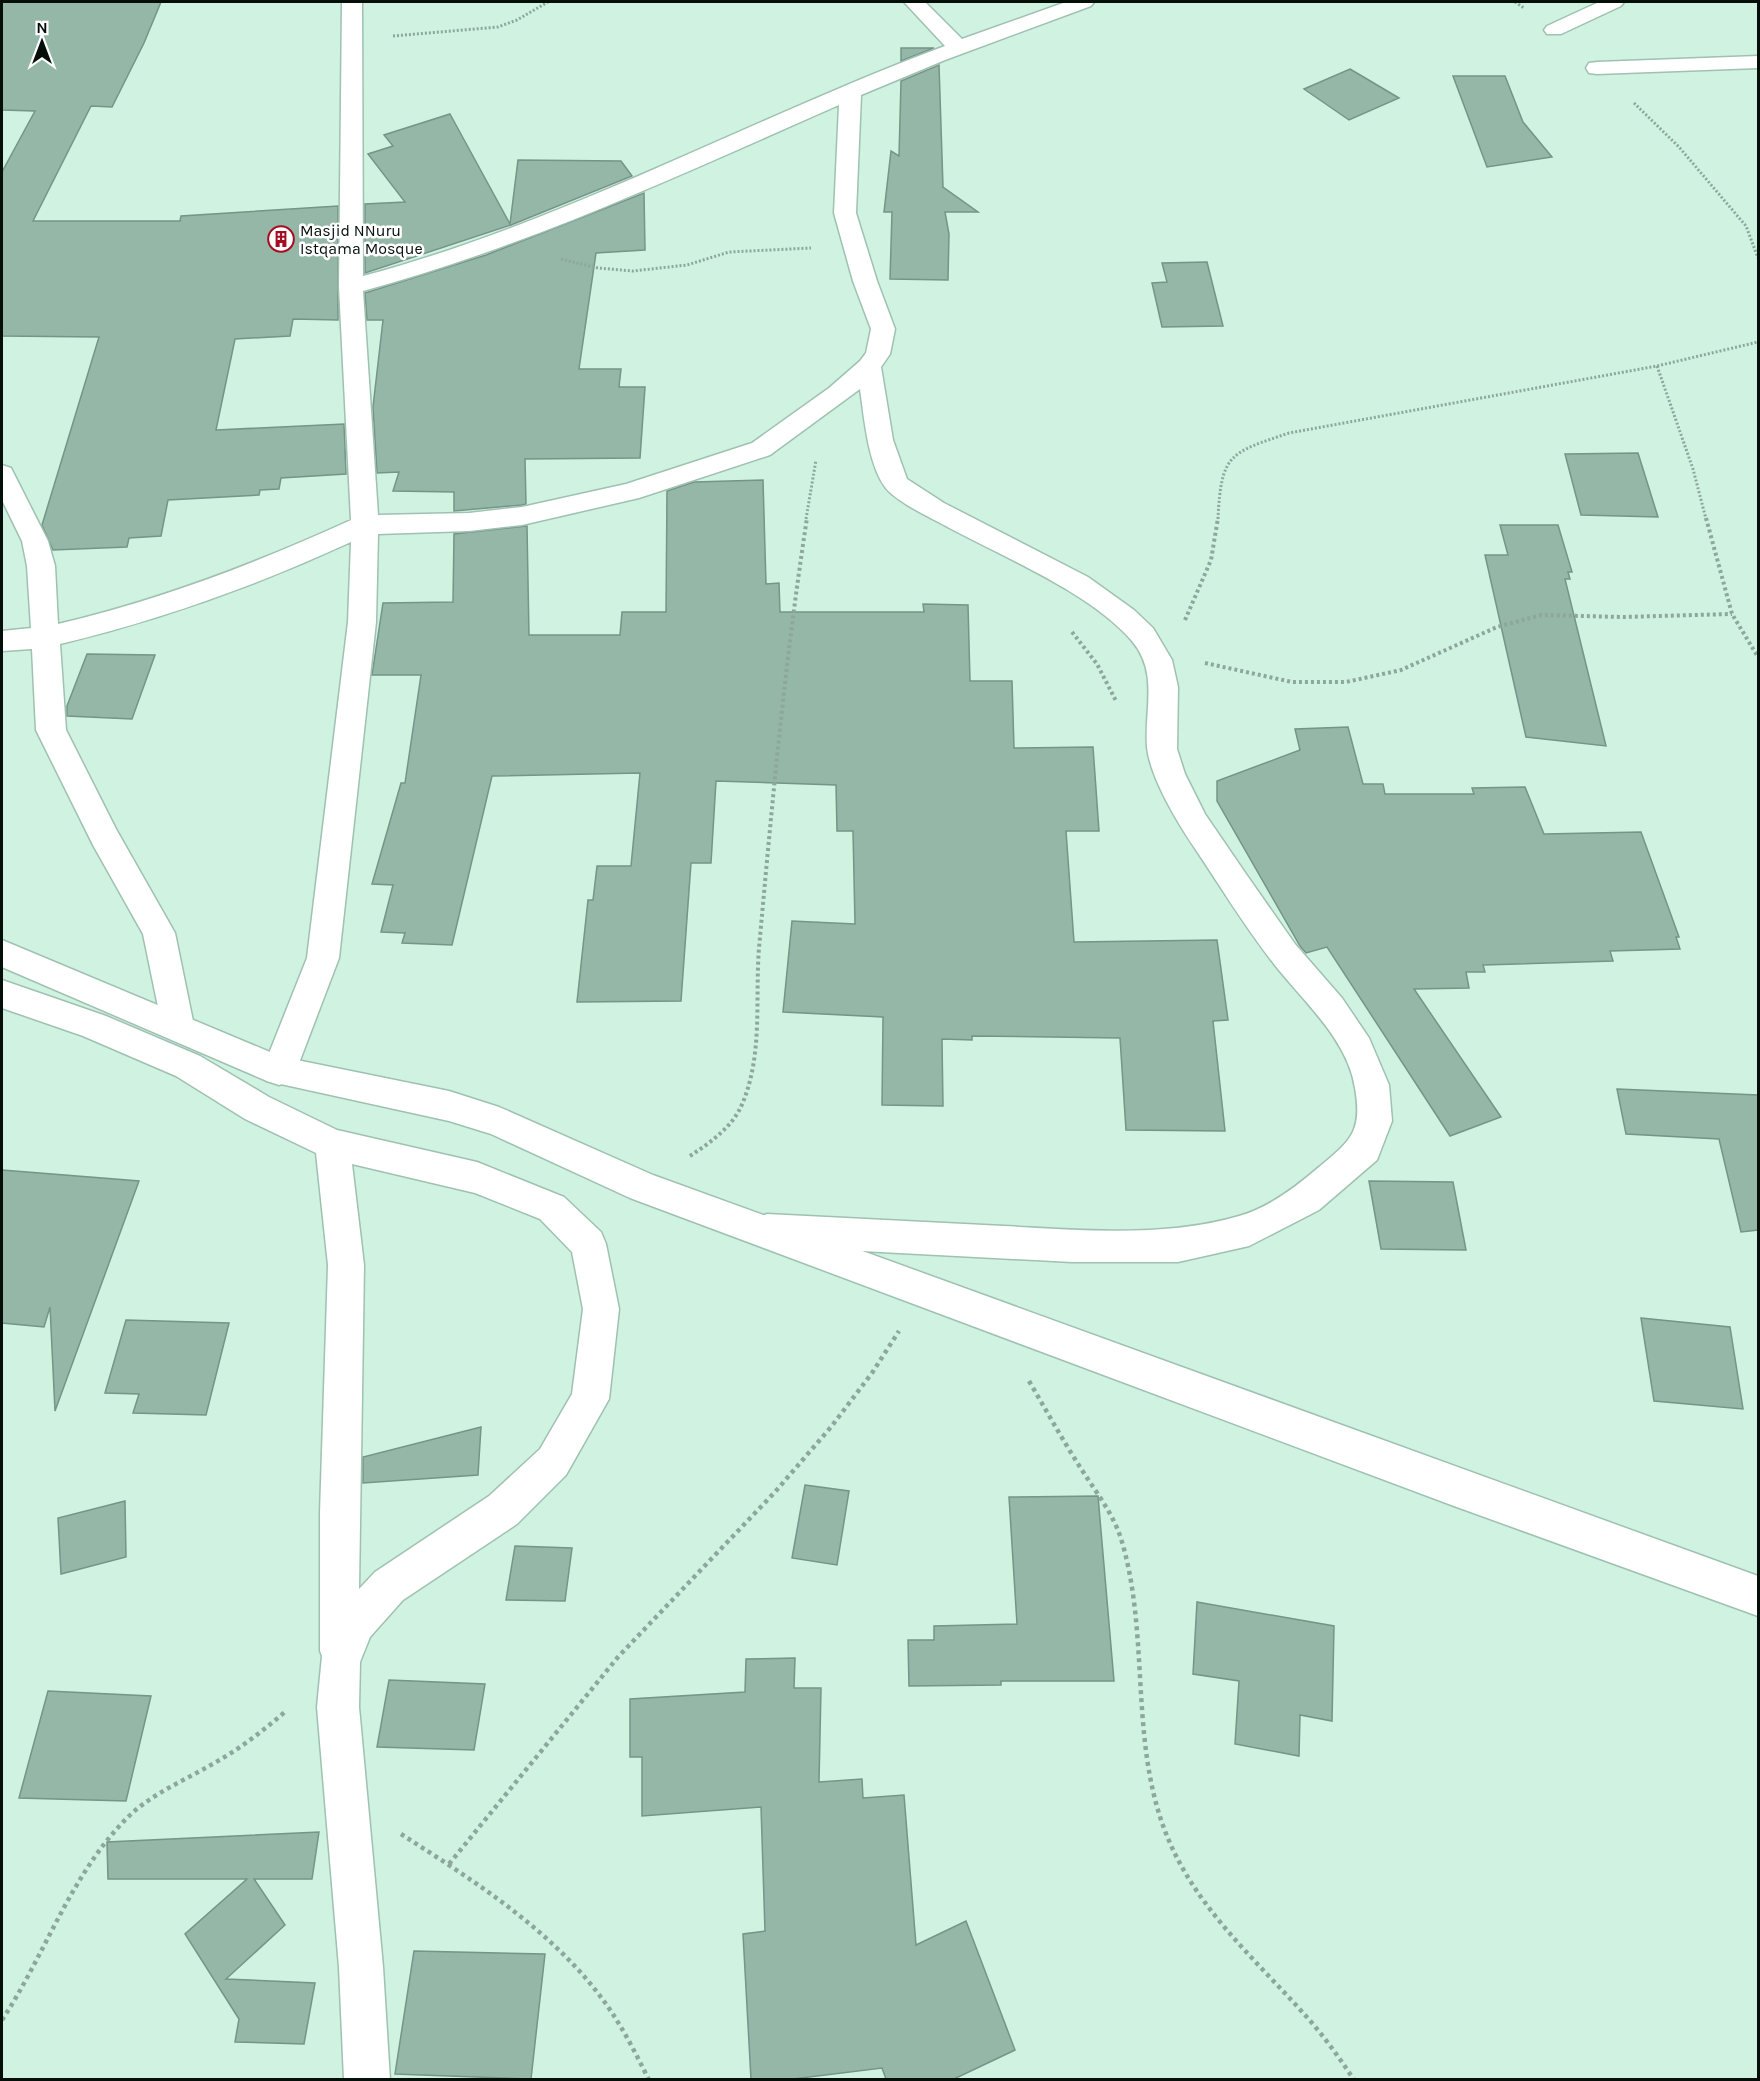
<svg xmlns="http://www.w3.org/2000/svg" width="1760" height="2081" font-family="Karla,sans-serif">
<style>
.building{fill:#95b7a7;stroke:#759586;stroke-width:1.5}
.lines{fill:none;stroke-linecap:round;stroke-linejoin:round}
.street-casing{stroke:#9fc1b1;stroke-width:3}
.secondary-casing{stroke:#9fc1b1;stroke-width:3}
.path-far2{stroke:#8da89b;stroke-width:3;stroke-dasharray:2 2;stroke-linecap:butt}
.path-far1{stroke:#8da89b;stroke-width:4;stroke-dasharray:3 3;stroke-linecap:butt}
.path{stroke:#8da89b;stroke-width:4.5;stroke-dasharray:4 4;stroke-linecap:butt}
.street{fill:#fff;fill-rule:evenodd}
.secondary{fill:#fff;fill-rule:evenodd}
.labels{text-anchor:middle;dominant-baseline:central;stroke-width:5;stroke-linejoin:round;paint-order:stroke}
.far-poi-label{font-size:16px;fill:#040f0a;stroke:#fff;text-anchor:start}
</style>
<rect width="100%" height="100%" fill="#cff2e1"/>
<g class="building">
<polygon points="2,2 161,2 144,43 112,107 91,106 33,221 180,221 181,216 338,206 338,320 293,319 290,336 235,339 216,430 344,424 346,474 281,478 279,489 260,490 259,495 168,500 161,536 129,538 127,547 53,550 42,525 99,337 2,336 2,172 35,111 2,110"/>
<polygon points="901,48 934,48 901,61"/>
<polygon points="939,65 943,187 978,212 945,212 949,234 948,280 890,279 892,212 884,212 891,151 899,156 901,81"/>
<polygon points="1350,69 1399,98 1349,120 1304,89"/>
<polygon points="1453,76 1505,76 1523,122 1552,157 1487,167"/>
<polygon points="450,114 510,224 518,160 621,161 632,176 511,225 365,273 365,204 405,202 368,154 393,146 384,135"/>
<polygon points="644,193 645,250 596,253 579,369 621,369 619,387 645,387 640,458 525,459 526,504 522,505 454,511 454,492 393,491 399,472 377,473 373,407 383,320 367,320 365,293 486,255"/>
<polygon points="1207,262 1223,326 1162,327 1152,283 1167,282 1162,263"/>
<polygon points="1638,453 1658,517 1581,515 1565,454"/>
<polygon points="763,480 766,584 779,583 780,612 924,612 923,604 968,605 970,681 1012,681 1014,748 1093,747 1099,831 1066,831 1074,942 1217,940 1228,1020 1213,1021 1225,1131 1126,1130 1120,1038 972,1036 972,1040 942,1039 943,1106 882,1105 883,1017 783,1012 792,921 855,924 853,831 837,831 836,785 716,781 711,863 691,863 681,1001 577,1002 588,900 593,900 597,866 631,866 640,773 492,776 452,945 402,943 405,933 381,932 393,885 372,884 401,783 405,783 421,675 372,675 383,603 453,602 454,534 527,526 529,635 620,635 622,612 666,612 667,491 694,482"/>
<polygon points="1500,525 1558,525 1572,572 1568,572 1570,579 1565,579 1606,746 1526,737 1485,555 1508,555"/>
<polygon points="87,654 155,655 132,719 67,716 67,706"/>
<polygon points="1348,727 1363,784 1383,784 1385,794 1474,794 1472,788 1525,787 1544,834 1641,832 1679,937 1676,937 1680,949 1610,951 1613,961 1483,965 1485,972 1466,972 1469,988 1414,989 1501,1117 1450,1136 1327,947 1306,953 1300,946 1217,801 1217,781 1300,750 1295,729"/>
<polygon points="1617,1089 1758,1095 1758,1230 1741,1232 1719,1139 1626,1134"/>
<polygon points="2,1170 139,1181 55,1411 50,1307 44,1327 2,1323"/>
<polygon points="1369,1181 1453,1182 1466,1250 1381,1249"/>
<polygon points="1641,1318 1730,1327 1743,1409 1654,1401"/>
<polygon points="126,1320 229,1323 206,1415 133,1413 139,1394 105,1393"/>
<polygon points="481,1427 478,1475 363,1483 363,1457"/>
<polygon points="805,1485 849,1491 837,1565 792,1558"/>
<polygon points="1098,1496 1114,1681 1001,1681 1001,1685 909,1686 908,1640 934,1640 934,1626 1017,1624 1009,1497"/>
<polygon points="125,1501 126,1557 61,1574 58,1518"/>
<polygon points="515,1546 572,1548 565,1601 506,1600"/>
<polygon points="1197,1602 1334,1626 1332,1721 1300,1715 1299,1756 1235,1744 1239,1681 1193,1674"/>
<polygon points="795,1658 794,1688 821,1688 819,1782 862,1779 863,1798 904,1795 916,1945 966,1921 1015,2050 954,2079 886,2079 882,2068 793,2079 751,2079 743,1934 765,1931 761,1807 642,1816 642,1757 630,1757 630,1699 745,1692 746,1659"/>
<polygon points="389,1680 485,1684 474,1750 377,1747"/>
<polygon points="48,1691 151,1696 126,1801 19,1798"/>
<polygon points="319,1832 312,1879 254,1879 285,1925 226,1979 315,1983 304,2044 235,2042 239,2019 185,1934 247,1879 108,1879 107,1842"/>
<polygon points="414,1951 545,1954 531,2079 395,2074"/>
</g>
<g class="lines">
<g class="street-casing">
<g id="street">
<path d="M 342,2 L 362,2 L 363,276 C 566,222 749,119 945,46 L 904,2 L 925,2 L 962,39 L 1066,2 L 1094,2 L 1091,6 L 945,60 L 861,95 L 856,213 L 877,281 L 895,329 L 890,354 L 881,367 L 893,440 L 907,479 L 944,503 L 1088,577 L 1134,610 L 1153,628 L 1172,660 L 1178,687 L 1177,749 L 1185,774 L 1205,814 L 1246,874 L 1295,944 L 1342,998 L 1369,1038 L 1389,1085 L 1392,1121 L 1377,1160 L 1319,1210 L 1249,1246 L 1178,1262 L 1072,1262 L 767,1246 L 755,1241 L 749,1230 L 755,1219 L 767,1214 C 846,1218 925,1222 1004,1226 C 1082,1230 1163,1238 1239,1216 C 1268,1208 1296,1187 1319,1167 C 1350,1141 1363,1132 1355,1088 C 1348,1040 1303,1001 1274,964 C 1245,927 1220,886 1194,847 C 1177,822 1150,777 1147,747 C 1144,710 1159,673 1132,641 C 1090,592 1001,556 944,525 C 929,517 895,501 885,487 C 868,464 864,417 860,389 L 770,455 L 639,498 L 522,525 L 469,531 L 378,534 L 376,622 L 339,958 L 296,1071 L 291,1081 L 279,1085 L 267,1081 L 262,1071 L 307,958 L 348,622 L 351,542 C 258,585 160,620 60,644 L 66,730 L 116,829 L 175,933 L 194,1026 L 190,1036 L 178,1040 L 166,1036 L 162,1026 L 143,934 L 93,845 L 36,730 L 32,649 L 2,651 L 2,631 L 31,628 L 27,566 L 22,541 L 2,500 L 2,465 L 11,468 L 48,541 L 55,566 L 58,624 C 160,600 257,563 351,520 L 339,287 ZM 839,105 L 834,213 L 853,281 L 871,329 L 866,353 L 860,361 L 829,388 L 752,443 L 626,484 L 522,507 L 469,513 L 378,515 L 363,291 C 529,246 682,174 839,105 Z"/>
<polygon points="1599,2 1624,2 1621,6 1561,34 1547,34 1544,30 1547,26"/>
<polygon points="1758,56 1758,68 1597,74 1589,73 1586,68 1589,63 1597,62"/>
<path d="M 2,980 L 106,1016 L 200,1056 L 269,1097 L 337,1130 L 477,1162 L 564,1197 L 601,1232 L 606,1244 L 619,1309 L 609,1399 L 566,1475 L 517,1524 L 403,1600 L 370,1637 L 360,1662 L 359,1707 L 383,1967 L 390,2080 L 344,2080 L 339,1967 L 317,1707 L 322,1656 L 320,1651 L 320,1513 L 328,1265 L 316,1153 L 245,1119 L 176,1076 L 83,1036 L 2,1008 ZM 352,1164 L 475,1193 L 540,1219 L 572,1252 L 583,1309 L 572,1394 L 540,1449 L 489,1496 L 375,1572 L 359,1589 L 364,1265 Z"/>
</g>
</g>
<g class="secondary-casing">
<polygon id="secondary" points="2,940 282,1057 449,1091 499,1107 653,1175 1758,1576 1758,1616 1454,1506 630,1198 491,1134 449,1121 267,1081 2,967"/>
</g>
<g class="path-far2">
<polyline points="1515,2 1524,8"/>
<polyline points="393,36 498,27 517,20 548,2"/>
<polyline points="1634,103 1679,147 1746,226 1758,258"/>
<polyline points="561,259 598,268 633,271 687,265 729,252 811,248"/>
<polyline points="1657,366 1693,469 1706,519"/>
<polyline points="806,519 816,460"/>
<path d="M 1218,519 C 1221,453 1230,453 1289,433 L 1657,366 L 1758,342"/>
</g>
<g class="path-far1">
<polyline points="1706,518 1732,614 1758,657"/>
<polyline points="1185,620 1211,560 1218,518"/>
<polyline points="1072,632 1097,664 1116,701"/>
<polyline points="1205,663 1292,682 1346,682 1401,670 1497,627 1541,615 1623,617 1732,614"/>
<path d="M 690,1156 C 711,1142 734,1126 743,1102 C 763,1053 755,999 759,948 C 772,805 785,660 807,518"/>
</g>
<g class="path">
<path d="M 1029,1381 C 1046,1410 1062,1439 1080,1467 C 1095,1491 1114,1514 1122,1542 C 1150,1637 1129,1743 1167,1836 C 1196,1908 1255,1959 1305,2015 C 1323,2035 1339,2057 1354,2080"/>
<path d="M 401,1834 C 474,1881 554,1931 606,2004 C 623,2028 636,2054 649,2080"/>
<polyline points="449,1864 618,1657 775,1492 831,1427 872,1373 899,1331"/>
<path d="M 2,2020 C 45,1955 71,1874 127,1818 C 152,1793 186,1780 216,1762 C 241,1748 264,1730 286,1711"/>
</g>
<use href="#street" class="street"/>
<use href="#secondary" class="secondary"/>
</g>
<defs>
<g id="building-ring" transform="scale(1.35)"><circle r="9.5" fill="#fff" stroke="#a60d20" stroke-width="1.5"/><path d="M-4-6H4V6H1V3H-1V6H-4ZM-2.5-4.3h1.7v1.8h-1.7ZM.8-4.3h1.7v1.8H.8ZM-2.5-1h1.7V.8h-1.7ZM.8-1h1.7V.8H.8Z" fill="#a60d20"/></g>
</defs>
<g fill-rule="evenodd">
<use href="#building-ring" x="281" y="239"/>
</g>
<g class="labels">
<g class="far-poi-label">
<text x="300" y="230">Masjid NNuru<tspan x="300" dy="18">Istqama Mosque</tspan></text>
</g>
</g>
<rect width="1760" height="2081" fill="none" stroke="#040f0a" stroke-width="6"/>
<g transform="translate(42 42)" stroke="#ffffff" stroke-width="4.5" paint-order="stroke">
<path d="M0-4.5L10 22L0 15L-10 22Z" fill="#040f0a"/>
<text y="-9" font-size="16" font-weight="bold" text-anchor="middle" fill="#040f0a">N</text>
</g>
</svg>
